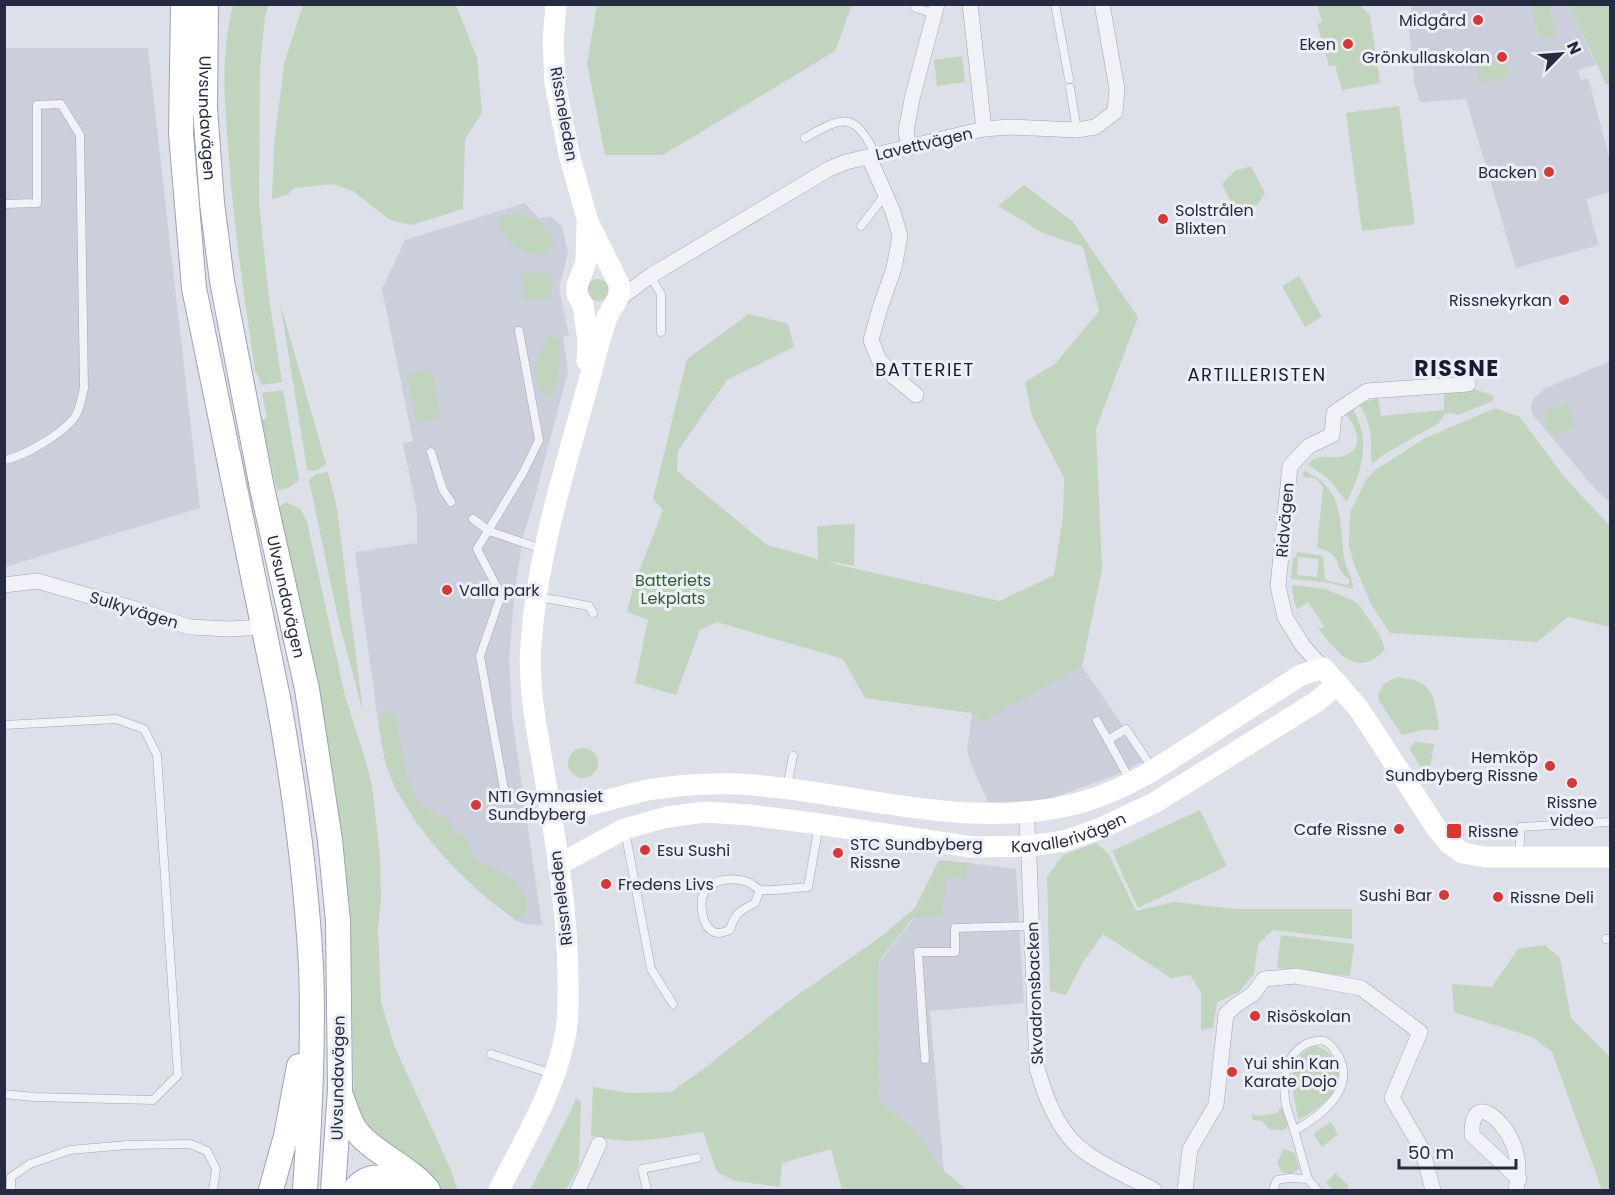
<svg xmlns="http://www.w3.org/2000/svg" width="1615" height="1195" font-family="Poppins,sans-serif">
<style>
.built{fill:#cbcfdb}
.green{fill:#c0d4be;fill-rule:evenodd}
.lines{fill:none;stroke-linecap:round;stroke-linejoin:round}
.lane-casing{stroke:#a2a6b3;stroke-width:9}
.street-casing{stroke:#a2a6b3;stroke-width:16}
.primary-casing{stroke:#9ba2b6;stroke-width:26}
.lane{stroke:#f0f2f7;stroke-width:8}
.street{stroke:#f0f2f7;stroke-width:15}
.secondary{stroke:#fff;stroke-width:21}
.primary{stroke:#fff;stroke-width:24}
.poi-dot{fill:#dc3534;stroke:#edeff6;stroke-width:2}
.labels{text-anchor:middle;dominant-baseline:central;stroke-width:6;stroke-linejoin:round;paint-order:stroke}
.poi-label{font-size:16px;fill:#252b41;stroke:#edeff6;text-anchor:start}
.street-label{font-size:16px;fill:#252b41;stroke:#edeff6}
.park-label{font-size:16px;fill:#335e31;stroke:#edeff6}
.neighbourhood-label{font-size:18px;letter-spacing:1.5px;fill:#181c32;stroke:#edeff6}
.district-label{font-size:22px;font-weight:bold;letter-spacing:1.5px;fill:#181c32;stroke:#edeff6}
</style>
<rect width="100%" height="100%" fill="#dde0e9"/>
<g class="built">
<polygon points="1412,5 1569,5 1596,65 1578,70 1581,80 1588,78 1610,160 1610,192 1586,199 1599,245 1516,268 1466,99 1420,102 1414,82 1409,26"/>
<polygon points="5,48 148,48 200,508 5,567"/>
<polygon points="525,203 539,218 552,217 562,227 568,253 559,288 569,336 563,336 568,371 534,501 523,537 514,597 509,659 512,717 542,925 525,924 517,921 474,887 416,822 395,789 385,762 378,722 355,552 417,543 417,512 403,444 413,441 382,289 405,240"/>
<polygon points="1610,361 1610,502 1597,491 1532,414 1531,405 1533,399 1546,388"/>
<polygon points="1082,666 1146,760 1116,775 1044,801 988,802 971,764 967,750 972,713 983,721"/>
<polygon points="969,863 1016,869 1024,1003 930,1011 944,1172 914,1128 880,1102 878,962 884,956 946,878 966,878"/>
</g>
<g class="green">
<path d="M 233,5 L 269,5 L 265,16 L 260,68 L 259,203 L 269,298 L 282,382 L 262,385 L 255,370 C 244,296 233,221 228,146 C 224,97 221,53 233,5 Z"/>
<polygon points="303,5 456,5 477,58 482,113 465,139 463,209 411,225 390,220 353,191 332,184 295,188 288,194 272,200 274,146 284,64"/>
<polygon points="597,5 597,4 852,5 835,51 663,155 605,155 587,63"/>
<polygon points="1317,5 1360,5 1370,15 1380,83 1342,90 1335,65 1329,66 1317,24 1322,22"/>
<polygon points="1531,5 1553,5 1550,13 1556,34 1546,38 1538,33"/>
<polygon points="1569,5 1610,5 1610,87 1606,84"/>
<polygon points="962,56 965,82 937,86 934,60"/>
<polygon points="1505,57 1510,76 1481,84 1475,61"/>
<polygon points="1399,106 1415,224 1362,231 1346,113"/>
<polygon points="1251,166 1265,193 1258,204 1245,209 1232,204 1222,184 1235,171"/>
<polygon points="1024,185 1073,222 1138,317 1096,429 1102,570 1082,666 983,722 971,713 865,698 843,659 717,622 700,630 676,695 635,683 648,620 627,612 634,584 663,510 653,499 687,359 749,314 788,324 794,347 727,380 678,451 677,471 767,545 818,559 817,526 855,524 854,566 827,561 839,565 1000,601 1054,575 1063,516 1064,478 1032,416 1025,382 1056,363 1099,311 1083,247 1043,233 998,206"/>
<path d="M 514,213 C 540,220 545,220 554,245 L 542,255 C 518,253 515,247 499,229 L 500,217 Z"/>
<rect x="522" y="273" width="30" height="26"/>
<polygon points="1299,276 1322,317 1305,327 1282,286"/>
<circle cx="598" cy="290" r="11"/>
<polygon points="280,302 326,464 317,470 308,471 307,469"/>
<path d="M 549,335 L 560,341 C 560,361 562,381 550,398 L 540,390 L 533,370 Z"/>
<polygon points="431,369 441,418 417,423 406,375"/>
<path d="M 1475,389 L 1494,396 L 1493,401 L 1458,415 L 1450,413 L 1445,414 L 1439,423 L 1383,455 L 1373,463 L 1371,461 C 1372,440 1371,422 1359,404 L 1378,398 L 1381,416 L 1444,410 L 1444,391 Z"/>
<polygon points="283,390 299,480 288,488 277,491 261,420 267,418 262,393"/>
<polygon points="1568,403 1575,427 1554,436 1546,426 1548,425 1544,412"/>
<path d="M 1352,408 C 1371,439 1363,468 1348,500 L 1346,501 L 1328,478 L 1308,465 C 1317,452 1330,460 1343,456 C 1367,449 1356,427 1346,414 Z"/>
<polygon points="1495,408 1520,417 1565,478 1610,526 1610,627 1568,617 1537,642 1390,633 1371,604 1354,564 1349,546 1350,513 1366,480 1374,471 1425,438"/>
<path d="M 1304,471 C 1345,488 1339,521 1344,558 C 1346,569 1353,577 1353,589 L 1325,582 L 1291,579 L 1293,557 L 1296,558 L 1297,552 L 1323,556 L 1325,580 L 1346,585 L 1349,583 L 1349,579 C 1331,568 1345,553 1317,548 L 1323,486 L 1315,478 L 1303,477 ZM 1298,557 L 1319,559 L 1317,577 L 1297,575 Z"/>
<polygon points="328,472 337,509 363,712 338,618 309,480 316,474"/>
<polygon points="286,502 301,509 307,522 345,696 367,765 372,786 380,856 381,898 378,928 381,1002 394,1045 450,1168 458,1190 435,1190 375,1142 354,1104 351,959 333,779 322,705 279,507"/>
<path d="M 1292,585 L 1325,589 L 1352,600 L 1359,605 L 1379,634 L 1385,649 C 1358,680 1337,653 1319,629 L 1324,626 L 1308,602 L 1297,609 L 1294,601 Z"/>
<path d="M 1397,677 C 1434,681 1433,694 1439,726 L 1438,730 L 1423,730 L 1402,735 L 1379,701 L 1378,694 L 1385,683 Z"/>
<path d="M 383,710 L 395,712 C 398,731 406,783 416,798 C 423,808 440,816 451,822 L 454,833 L 466,836 L 474,859 C 495,869 521,877 527,901 C 529,910 524,916 517,921 C 462,882 394,814 382,745 C 380,730 377,724 383,710 Z"/>
<polygon points="1415,742 1434,744 1428,779 1409,748"/>
<circle cx="583" cy="763" r="15"/>
<polygon points="1200,810 1227,866 1138,908 1112,851"/>
<polygon points="1096,843 1108,853 1136,911 1174,902 1234,909 1352,909 1352,939 1273,930 1258,944 1254,974 1239,992 1217,1002 1213,1028 1201,1030 1201,992 1190,975 1171,978 1103,934 1084,960 1066,995 1050,991 1047,877 1063,855"/>
<path d="M 939,860 L 969,863 L 966,878 L 946,878 L 942,916 L 913,918 L 878,962 L 880,1102 L 914,1128 L 944,1171 L 967,1190 L 842,1190 L 831,1149 L 782,1163 L 780,1187 L 735,1181 L 717,1172 L 703,1132 C 665,1137 628,1147 591,1135 L 593,1087 L 629,1093 L 671,1092 L 702,1070 L 788,1002 L 883,935 L 915,908 Z"/>
<polygon points="1281,935 1354,944 1350,976 1277,968"/>
<polygon points="1545,945 1560,958 1571,1018 1610,1057 1610,1190 1602,1190 1552,1052 1532,1037 1454,1012 1452,984 1492,987 1518,949"/>
<path d="M 1315,1046 C 1338,1050 1346,1081 1330,1098 C 1321,1107 1309,1113 1299,1120 C 1293,1095 1283,1057 1315,1046 Z"/>
<polygon points="576,1098 581,1101 579,1165 566,1190 530,1190 570,1113"/>
<polygon points="1282,1106 1289,1125 1284,1130 1270,1130 1262,1121 1253,1120 1251,1114 1259,1116 1277,1113"/>
<polygon points="1331,1122 1338,1134 1322,1147 1313,1134"/>
<polygon points="1284,1149 1295,1153 1299,1169 1290,1174 1282,1172 1277,1163"/>
<polygon points="1335,1173 1349,1186 1346,1190 1334,1190 1326,1183"/>
</g>
<g class="lines">
<g class="lane-casing">
<g id="lane">
<polyline points="1055,4 1069,79"/>
<polyline points="916,8 935,14"/>
<polyline points="1070,88 1077,130"/>
<path d="M 805,138 C 845,115 854,112 876,155"/>
<path d="M 4,204 L 37,203 L 37,105 L 61,104 L 80,135 L 84,388 C 82,396 80,408 76,415 C 66,432 23,457 4,460"/>
<polyline points="861,226 886,194"/>
<polyline points="650,276 661,294 661,332"/>
<polyline points="431,452 443,490 451,502"/>
<polyline points="473,519 489,531 542,549"/>
<polyline points="539,597 589,606 593,613"/>
<polyline points="1097,721 1108,740"/>
<polyline points="4,725 116,719 144,729 157,755 178,1075 153,1100 34,1097 4,1094"/>
<polyline points="1131,782 1108,740 1126,729 1153,769"/>
<polyline points="787,787 793,756"/>
<polyline points="504,789 480,656 501,595 477,549 523,473 539,440 519,331"/>
<polyline points="625,831 651,969 673,1004"/>
<polyline points="1519,855 1521,827 1610,822"/>
<path d="M 760,890 L 755,903 C 741,910 734,914 730,930 C 724,932 718,935 712,931 C 702,925 699,902 704,893 C 713,877 735,877 750,883 C 754,886 757,889 762,890 C 777,891 794,888 808,887 L 819,825"/>
<polyline points="1606,939 1610,939"/>
<polyline points="491,1054 553,1074"/>
<polyline points="925,1059 918,952 955,952 955,928 1032,926"/>
<path d="M 1294,1131 C 1319,1117 1356,1090 1339,1057 C 1336,1052 1331,1043 1324,1041 C 1318,1039 1311,1042 1306,1044 C 1285,1055 1283,1077 1285,1100 C 1286,1108 1290,1118 1293,1126 C 1298,1144 1303,1161 1308,1179"/>
<polyline points="11,1190 11,1177 30,1164 70,1150 127,1145 190,1144 207,1151 216,1169 213,1190"/>
<polyline points="647,1190 642,1169 697,1158"/>
<polyline points="1273,1190 1277,1180 1290,1178 1308,1179 1317,1190"/>
</g>
</g>
<g class="street-casing">
<g id="street">
<polyline points="970,4 984,129"/>
<polyline points="909,148 906,131 912,99 937,4"/>
<polyline points="869,157 893,212 900,236 894,268 880,308 871,340 879,360 893,376 916,395"/>
<polyline points="615,302 650,276 829,169 846,162 984,129 1010,127 1077,130 1095,127 1115,112 1117,89 1102,4"/>
<polyline points="4,585 37,581 128,607 190,627 229,629 264,627"/>
<polyline points="1323,668 1303,646 1285,617 1278,586 1290,466 1309,446 1332,435 1334,413 1367,391 1468,384"/>
<path d="M 1026,812 L 1029,858 L 1037,1068 C 1045,1097 1059,1134 1085,1152 C 1105,1167 1132,1178 1154,1190"/>
<polyline points="578,1190 599,1144"/>
<polyline points="1185,1190 1190,1149 1216,1105 1226,1014 1236,1005 1253,994 1264,979 1296,976 1361,988 1420,1032 1392,1098 1422,1149 1433,1190"/>
<path d="M 1516,1190 C 1519,1175 1519,1159 1513,1144 C 1505,1122 1471,1089 1472,1135 L 1519,1179"/>
</g>
</g>
<g class="primary-casing">
<g id="primary">
<path d="M 183,4 L 181,134 L 194,288 L 278,698 C 294,787 306,876 311,966 C 314,1041 310,1116 305,1190"/>
<path id="s2" d="M 206,4 L 205,108 L 212,203 L 222,281 L 262,488 L 307,689 L 330,840 L 338,921 L 340,1090 L 333,1190"/>
<path d="M 342,1098 C 346,1109 349,1120 355,1129 C 372,1153 408,1165 428,1190"/>
<polyline points="271,1190 286,1136 299,1066"/>
<path d="M 354,1190 C 370,1171 390,1176 407,1190"/>
</g>
</g>
<use href="#lane" class="lane"/>
<use href="#street" class="street"/>
<g class="secondary">
<polyline points="587,361 588,341 583,305 577,294 577,286 586,262 587,224"/>
<path d="M 550,814 C 584,808 615,797 648,790 C 677,785 709,783 739,784 C 851,790 966,833 1079,803 C 1105,796 1130,784 1154,770 L 1301,675 L 1323,668 L 1359,709 L 1437,829 L 1450,844 L 1463,853 L 1485,857 L 1610,857"/>
<path id="s1" d="M 558,865 L 624,829 L 667,817 L 705,812 L 750,815 L 819,824 L 972,847 L 1028,846 L 1064,841 L 1099,829 L 1154,803 L 1316,702 L 1338,684"/>
<path d="M 499,1190 C 523,1142 553,1094 564,1041 C 569,1022 568,1001 568,982 C 568,910 555,837 543,766 C 536,726 528,684 531,644 C 538,540 574,443 599,343 L 607,317 L 619,296 L 619,284 L 588,222 L 569,154 L 555,83 L 553,41 L 556,4"/>
</g>
<use href="#primary" class="primary"/>
</g>
<g class="poi-dot">
<circle cx="1478" cy="20" r="6"/>
<circle cx="1348" cy="44" r="6"/>
<circle cx="1502" cy="57" r="6"/>
<circle cx="1549" cy="172" r="6"/>
<circle cx="1163" cy="219" r="6"/>
<circle cx="1564" cy="300" r="6"/>
<circle cx="447" cy="590" r="6"/>
<circle cx="1550" cy="766" r="6"/>
<circle cx="1572" cy="783" r="6"/>
<circle cx="476" cy="805" r="6"/>
<circle cx="1399" cy="829" r="6"/>
<rect x="1446" y="823" width="16" height="16" rx="3"/>
<circle cx="645" cy="850" r="6"/>
<circle cx="838" cy="853" r="6"/>
<circle cx="606" cy="884" r="6"/>
<circle cx="1444" cy="895" r="6"/>
<circle cx="1498" cy="897" r="6"/>
<circle cx="1255" cy="1016" r="6"/>
<circle cx="1232" cy="1072" r="6"/>
</g>
<g class="labels">
<g class="poi-label">
<text x="1466" y="20" text-anchor="end">Midgård</text>
<text x="1336" y="44" text-anchor="end">Eken</text>
<text x="1490" y="57" text-anchor="end">Grönkullaskolan</text>
<text x="1537" y="172" text-anchor="end">Backen</text>
<text x="1175" y="210">Solstrålen<tspan x="1175" dy="18">Blixten</tspan></text>
<text x="1552" y="300" text-anchor="end">Rissnekyrkan</text>
<text x="459" y="590">Valla park</text>
<text x="1538" y="757" text-anchor="end">Hemköp<tspan x="1538" dy="18">Sundbyberg Rissne</tspan></text>
<text x="488" y="796">NTI Gymnasiet<tspan x="488" dy="18">Sundbyberg</tspan></text>
<text x="1572" y="802" text-anchor="middle">Rissne<tspan x="1572" dy="18">video</tspan></text>
<text x="1387" y="829" text-anchor="end">Cafe Rissne</text>
<text x="1468" y="831">Rissne</text>
<text x="850" y="844">STC Sundbyberg<tspan x="850" dy="18">Rissne</tspan></text>
<text x="657" y="850">Esu Sushi</text>
<text x="618" y="884">Fredens Livs</text>
<text x="1432" y="895" text-anchor="end">Sushi Bar</text>
<text x="1510" y="897">Rissne Deli</text>
<text x="1267" y="1016">Risöskolan</text>
<text x="1244" y="1063">Yui shin Kan<tspan x="1244" dy="18">Karate Dojo</tspan></text>
</g>
<g class="street-label">
<text transform="translate(564 114) rotate(80)">Rissneleden</text>
<text stroke="none"><textPath href="#s2" startOffset="114">Ulvsundavägen</textPath></text>
<text transform="translate(924 144) rotate(-13)">Lavettvägen</text>
<text transform="translate(1285 520) rotate(-85)">Ridvägen</text>
<text stroke="none"><textPath href="#s2" startOffset="600">Ulvsundavägen</textPath></text>
<text transform="translate(134 610) rotate(17)">Sulkyvägen</text>
<text stroke="none"><textPath href="#s1" startOffset="526">Kavallerivägen</textPath></text>
<text transform="translate(561 898) rotate(-97)">Rissneleden</text>
<text transform="translate(1035 993) rotate(-92)">Skvadronsbacken</text>
<text transform="translate(338 1078) rotate(-89)">Ulvsundavägen</text>
</g>
<g class="park-label">
<text x="673" y="580">Batteriets<tspan x="673" dy="18">Lekplats</tspan></text>
</g>
<g class="neighbourhood-label">
<text x="925" y="369">BATTERIET</text>
<text x="1257" y="374">ARTILLERISTEN</text>
</g>
<g class="district-label">
<text x="1457" y="368">RISSNE</text>
</g>
</g>
<rect width="1615" height="1195" fill="none" stroke="#252b41" stroke-width="12"/>
<g transform="translate(1561 54) rotate(65)" stroke="#edeff6" stroke-width="4.5" paint-order="stroke">
<path d="M0-4.5L10 22L0 15L-10 22Z" fill="#252b41"/>
<text y="-9" font-size="16" font-weight="bold" text-anchor="middle" fill="#252b41">N</text>
</g>
<path d="M1399 1159v9h117v-9" fill="none" stroke="#252b41" stroke-width="3"/>
<text x="1408" y="1159" font-size="18" fill="#252b41" stroke="#edeff6" stroke-width="4.5" paint-order="stroke">50 m</text>
</svg>
